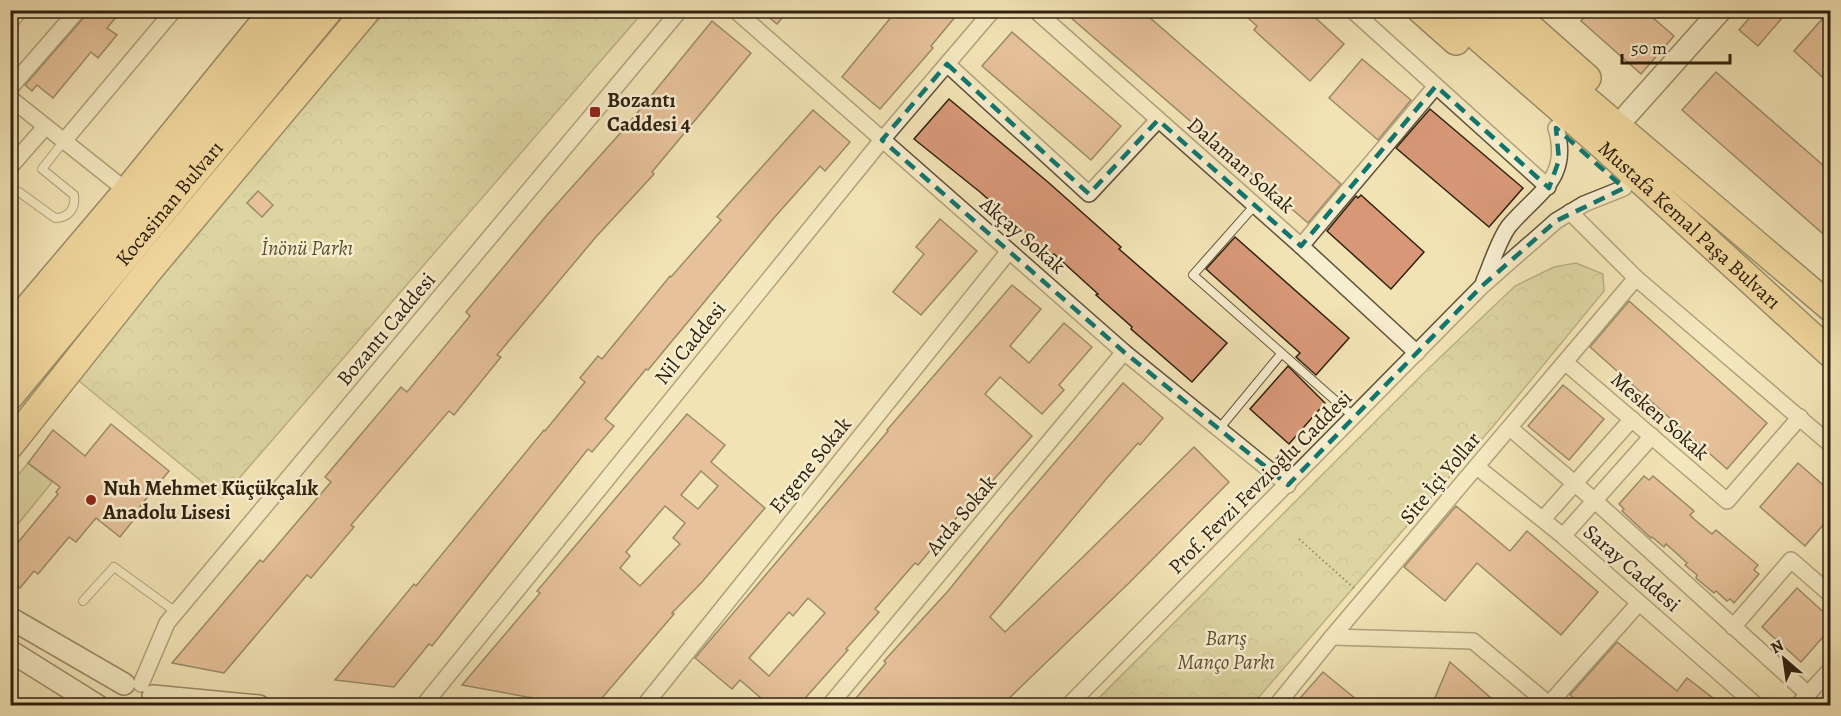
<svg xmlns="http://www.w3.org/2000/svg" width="1841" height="716" font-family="Alegreya,serif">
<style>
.grass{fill:#c1c189;stroke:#78714c;stroke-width:1.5}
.park{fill:url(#park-crowns);stroke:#78714c;stroke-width:1.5}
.building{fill:#d89878;stroke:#2f210f;stroke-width:1.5;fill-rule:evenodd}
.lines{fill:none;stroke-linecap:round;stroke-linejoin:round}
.lane-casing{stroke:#605238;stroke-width:10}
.street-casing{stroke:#605238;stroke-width:18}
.secondary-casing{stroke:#2f210f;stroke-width:24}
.highway-casing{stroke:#2f210f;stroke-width:30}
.path{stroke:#2f210f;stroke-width:2;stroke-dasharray:1.5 3;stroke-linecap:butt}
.lane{stroke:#f7edcf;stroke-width:8}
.street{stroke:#f7edcf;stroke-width:15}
.secondary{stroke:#f7edcf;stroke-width:21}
.highway{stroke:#e9c27a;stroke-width:27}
.marked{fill:none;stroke:#0f766e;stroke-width:4.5;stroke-dasharray:12 8;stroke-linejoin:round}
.poi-dot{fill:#8f2418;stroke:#f7edcf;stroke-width:2}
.labels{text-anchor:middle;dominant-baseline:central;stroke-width:5;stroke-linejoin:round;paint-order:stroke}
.poi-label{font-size:21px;font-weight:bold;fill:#2f210f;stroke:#f7edcf;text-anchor:start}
.street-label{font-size:21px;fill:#2f210f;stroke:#f7edcf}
.park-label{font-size:21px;font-style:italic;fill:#5b5134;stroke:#f7edcf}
</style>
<defs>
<pattern id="park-crowns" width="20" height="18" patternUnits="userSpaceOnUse" patternTransform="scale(1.5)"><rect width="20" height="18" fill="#c1c189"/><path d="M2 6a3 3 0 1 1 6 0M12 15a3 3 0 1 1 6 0" fill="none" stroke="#a6a675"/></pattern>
</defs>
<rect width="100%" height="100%" fill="#f2e3b5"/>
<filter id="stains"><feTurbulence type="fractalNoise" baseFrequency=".00333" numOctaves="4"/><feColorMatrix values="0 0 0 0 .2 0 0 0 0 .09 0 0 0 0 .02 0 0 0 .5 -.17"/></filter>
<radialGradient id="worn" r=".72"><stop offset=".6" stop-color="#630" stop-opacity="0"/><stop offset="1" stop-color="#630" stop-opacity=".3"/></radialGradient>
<polygon class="grass" points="28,463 52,482 19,523 11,517 10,485"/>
<g class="park">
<polygon points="385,11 644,11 222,498 74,377 293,115"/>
<polygon points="1576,263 1603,274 1604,291 1495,424 1252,705 1096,705 1099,698 1430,367 1515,286 1554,267"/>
</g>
<g class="building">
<polygon points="88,10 122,10 107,28 117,35 98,58 91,52 53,98 37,85 32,91 25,85 85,16"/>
<polygon points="760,10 789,10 777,24"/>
<polygon points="897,10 961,10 931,46 933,48 880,109 842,77"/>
<polygon points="1062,10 1141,10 1341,184 1308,223"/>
<polygon points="1239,10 1307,10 1344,44 1310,81 1254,30 1257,26"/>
<polygon points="1590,10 1644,10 1674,36 1641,74 1581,21"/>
<polygon points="1756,10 1789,10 1758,46 1739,30"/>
<polygon points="1830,10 1830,84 1794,51"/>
<polygon points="712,21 751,53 652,172 654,174 595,238 497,355 501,357 454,415 449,411 351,525 354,527 311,578 307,575 224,673 172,663 260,560 263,562 331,482 325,477 401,387 407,392 470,316 466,312 547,215 624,129"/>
<polygon points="1012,32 1121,126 1091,160 982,66"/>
<polygon points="1362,59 1411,100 1378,140 1329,98"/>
<polygon points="1716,72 1824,166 1830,159 1830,240 1682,110"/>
<polygon points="949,99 1049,183 1121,247 1119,249 1227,343 1192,382 1131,329 1132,327 1096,295 1098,294 1054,254 1052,256 980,192 914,139"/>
<polygon points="1430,109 1523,188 1489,227 1396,148"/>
<polygon points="813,110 850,142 825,171 820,166 773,219 648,370 646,369 605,419 614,426 592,452 588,449 432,646 429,644 394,687 335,680 414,584 416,586 544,430 545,431 585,382 580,378 598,356 602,359 670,276 671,277 721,220 717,217"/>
<polygon points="258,191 273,205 262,217 247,203"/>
<polygon points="1361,195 1424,252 1391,289 1327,231 1356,196 1358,198"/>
<polygon points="940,219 977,251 921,315 893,292 924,254 916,247"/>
<polygon points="1235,237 1349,338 1316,375 1296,357 1300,353 1206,269"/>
<path d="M 1012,285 L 1041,309 L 1010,346 L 1029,363 L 1064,323 L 1092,347 L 1059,385 L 1064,390 L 1042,414 L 1000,377 L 985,394 L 1032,436 L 980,495 L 978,494 L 939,537 L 940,539 L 918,565 L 915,563 L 875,609 L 879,612 L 846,649 L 848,650 L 799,705 L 769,705 L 740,680 L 732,689 L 695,658 L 888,431 L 887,430 ZM 808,598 L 825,613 L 769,676 L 749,658 L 789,612 L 793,616 Z"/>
<polygon points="1629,301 1767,423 1727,469 1590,347"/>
<polygon points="1288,366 1325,403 1289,444 1250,409"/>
<polygon points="1123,383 1163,418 1140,445 1138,443 1107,478 990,617 1005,632 1084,556 1194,447 1229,482 1129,583 1002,705 850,705 886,663 884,661 948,591 1008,517"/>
<polygon points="1563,385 1604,419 1569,460 1528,426"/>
<path d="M 687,414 L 725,445 L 711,462 L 765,508 L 702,582 L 672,613 L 674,614 L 596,705 L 533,698 L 462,685 L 540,593 L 537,591 ZM 701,471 L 718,486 L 698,509 L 681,495 ZM 665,506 L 685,523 L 673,538 L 680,544 L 640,586 L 620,568 L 630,556 L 626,552 Z"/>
<polygon points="111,424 169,471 140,506 143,508 120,537 96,518 76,542 69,537 38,574 34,571 20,588 10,580 10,552 58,494 56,492 60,487 28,463 53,430 85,456"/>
<polygon points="1798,463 1830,491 1830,517 1805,546 1760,507"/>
<polygon points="1644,476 1649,480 1653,476 1694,511 1690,515 1695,520 1712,534 1716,530 1758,565 1754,570 1759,574 1734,603 1730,599 1727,601 1716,591 1714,593 1696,578 1697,575 1685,565 1687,563 1675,552 1666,544 1664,547 1652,537 1651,538 1622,511 1624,509 1619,504"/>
<polygon points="1456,506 1510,551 1527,531 1598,592 1561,635 1477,563 1445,601 1404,567"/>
<polygon points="1797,588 1830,618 1830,629 1801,662 1762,627"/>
<polygon points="1617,642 1677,691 1687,678 1722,705 1583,705 1570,695"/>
<polygon points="1450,662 1499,705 1432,705"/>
<polygon points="1323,672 1363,705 1294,705"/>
</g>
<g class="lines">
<g class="lane-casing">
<g id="lane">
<polyline points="10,28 25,10"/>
<path d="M 19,192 L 55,218 C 68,218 76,209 74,195 L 42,169 L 64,141"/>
<polyline points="1255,205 1193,275 1354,417"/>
<polyline points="1219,429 1281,354"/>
<polyline points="83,601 114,567 176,612"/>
</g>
</g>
<g class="street-casing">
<g id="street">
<polyline points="735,10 1124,352 1288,485"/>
<polyline points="1035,10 1301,246 1417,353"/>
<polyline points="1352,10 1548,187"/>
<polyline points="947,64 1089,194 1158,120"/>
<polyline points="10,88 78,10"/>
<polyline points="10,98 127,191"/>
<polyline points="64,141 174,10"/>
<polyline points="10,167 45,127"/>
<polyline points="1570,212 1636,278 1830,444"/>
<polyline points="1301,246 1436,86"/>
<path d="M 1484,281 C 1491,265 1499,239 1509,226 C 1537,193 1571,179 1556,128"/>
<polyline points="1566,363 1727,501 1800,417"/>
<polyline points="1510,428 1595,501 1808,694"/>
<polyline points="1477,467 1563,536 1757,706"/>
<polyline points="1543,519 1632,419"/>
<polyline points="1563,536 1652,436"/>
<polyline points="1733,627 1791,560 1830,594"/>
<polyline points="1332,637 1473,641 1551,706"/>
<polyline points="141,684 167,623 680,10"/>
<polyline points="1549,704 1639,603"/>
<polyline points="423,706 882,140 993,10"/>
<polyline points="644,706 1009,251"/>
<polyline points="829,706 1124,352"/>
<polyline points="1068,706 1482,286 1556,221 1584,204 1624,188"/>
<polyline points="1276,706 1332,637 1636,278"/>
<polyline points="1797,706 1830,670"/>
</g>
</g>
<g class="secondary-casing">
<g id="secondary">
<polyline points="1628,114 1721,10"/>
<polyline points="10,618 124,684"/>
<polyline points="10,651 98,706"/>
<polyline points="153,696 259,706"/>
</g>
</g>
<g class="highway-casing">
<g id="highway">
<polyline points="1421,10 1456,41"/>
<path id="s1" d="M 1447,10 L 1602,145 L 1830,353"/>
<polyline points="1480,10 1830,307"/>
<polyline points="1510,10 1587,78"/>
<polyline points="10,329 127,191 274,10"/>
<polyline points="10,364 302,10"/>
<path id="s2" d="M 10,396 L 329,10"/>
<polyline points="10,445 149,270 367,10"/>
</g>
</g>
<polyline class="path" points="1299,539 1354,588"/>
<use href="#lane" class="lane"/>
<use href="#street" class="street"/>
<use href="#secondary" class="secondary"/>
<use href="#highway" class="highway"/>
</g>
<path d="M0 0H1841V716H0ZM 947,64 L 1089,194 L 1158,120 L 1301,246 L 1436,86 L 1549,188 L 1559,160 L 1556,128 L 1624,188 L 1556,221 L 1482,286 L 1288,485 L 1124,352 L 882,140 Z" fill="#f2e3b5" fill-opacity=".55" fill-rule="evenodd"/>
<path class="marked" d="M 947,64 L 1089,194 L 1158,120 L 1301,246 L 1436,86 L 1549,188 L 1559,160 L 1556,128 L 1624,188 L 1556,221 L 1482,286 L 1288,485 L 1124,352 L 882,140 Z"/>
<g class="poi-dot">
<rect x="589" y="106" width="12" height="12" rx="3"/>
<circle cx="91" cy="500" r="6"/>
</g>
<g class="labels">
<g class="poi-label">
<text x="607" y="100">Bozantı<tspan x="607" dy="24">Caddesi 4</tspan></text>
<text x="103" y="488">Nuh Mehmet Küçükçalık<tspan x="103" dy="24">Anadolu Lisesi</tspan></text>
</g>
<g class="street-label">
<text transform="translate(1241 165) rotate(41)">Dalaman Sokak</text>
<text stroke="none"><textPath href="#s2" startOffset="250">Kocasinan Bulvarı</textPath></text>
<text stroke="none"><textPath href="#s1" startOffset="324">Mustafa Kemal Paşa Bulvarı</textPath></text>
<text transform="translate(1023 235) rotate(41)">Akçay Sokak</text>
<text transform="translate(386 329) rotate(-50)">Bozantı Caddesi</text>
<text transform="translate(690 343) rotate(-51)">Nil Caddesi</text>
<text transform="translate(1660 416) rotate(41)">Mesken Sokak</text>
<text transform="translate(810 465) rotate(-51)">Ergene Sokak</text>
<text transform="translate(1440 478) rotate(-50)">Site İçi Yollar</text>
<text transform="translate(1260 482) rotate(-45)">Prof. Fevzi Fevzioğlu Caddesi</text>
<text transform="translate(961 515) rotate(-50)">Arda Sokak</text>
<text transform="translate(1632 568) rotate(41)">Saray Caddesi</text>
</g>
<g class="park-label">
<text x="307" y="248">İnönü Parkı</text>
<text x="1226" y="638">Barış<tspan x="1226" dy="24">Manço Parkı</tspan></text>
</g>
</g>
<rect width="1841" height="716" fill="none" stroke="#f2e3b5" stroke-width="36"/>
<rect x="12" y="12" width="1817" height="692" fill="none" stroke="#2f210f" stroke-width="3"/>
<rect x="18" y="18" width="1805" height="680" fill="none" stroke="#2f210f" stroke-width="1.5"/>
<g transform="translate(1784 659) rotate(331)" stroke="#f7edcf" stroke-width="4.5" paint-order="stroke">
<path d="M0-4.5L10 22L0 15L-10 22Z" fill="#2f210f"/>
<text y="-9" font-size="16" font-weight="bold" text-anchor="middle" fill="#2f210f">N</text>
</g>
<path d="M1622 54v9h108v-9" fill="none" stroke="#2f210f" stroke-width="3"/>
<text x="1631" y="54" font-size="18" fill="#2f210f" stroke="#f7edcf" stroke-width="4.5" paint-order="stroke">50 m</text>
<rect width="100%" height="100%" filter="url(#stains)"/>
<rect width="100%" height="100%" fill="url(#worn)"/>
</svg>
